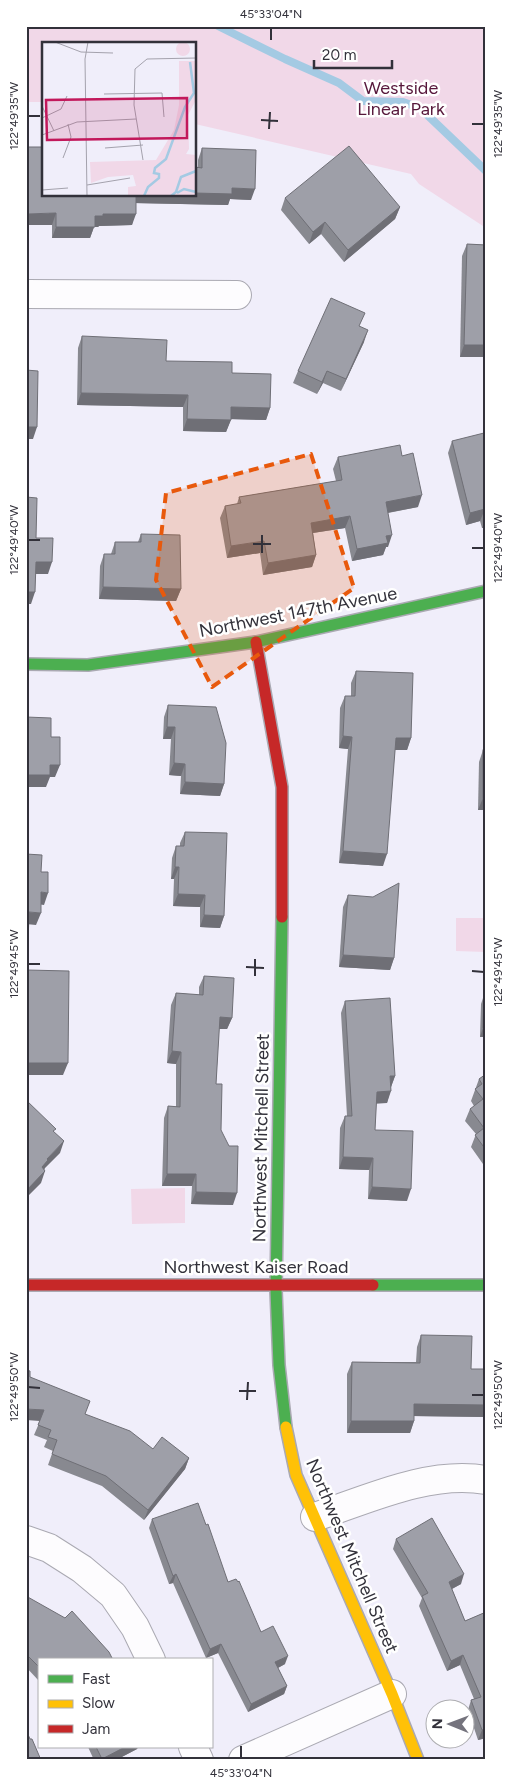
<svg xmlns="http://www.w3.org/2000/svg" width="512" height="1786" font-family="Figtree,sans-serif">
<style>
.green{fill:#f1d8e8}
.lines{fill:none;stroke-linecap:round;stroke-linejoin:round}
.stream{stroke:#a4cae3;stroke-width:8}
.street-casing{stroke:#aaa9b2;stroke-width:30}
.fast-casing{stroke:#aaa9b2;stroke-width:14}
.slow-casing{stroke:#aaa9b2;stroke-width:14}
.jam-casing{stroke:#aaa9b2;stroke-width:14}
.street{stroke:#fdfcfe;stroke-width:28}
.fast{stroke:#4caf50;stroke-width:11}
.slow{stroke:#ffc107;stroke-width:11}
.jam{stroke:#c62828;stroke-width:11}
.wall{fill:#888990}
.shaded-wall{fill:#6f6f76}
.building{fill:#9e9fa8;stroke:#6f6f76}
.marked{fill:#e8590c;fill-opacity:0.2;stroke:#e8590c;stroke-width:4;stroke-dasharray:10 6;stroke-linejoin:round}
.ticks{fill:none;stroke:#32313a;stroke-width:2}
.labels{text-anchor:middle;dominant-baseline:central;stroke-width:5;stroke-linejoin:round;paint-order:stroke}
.park-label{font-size:18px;fill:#57173b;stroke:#fff}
.street-label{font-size:18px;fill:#32313a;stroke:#fff}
.inset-river{fill:none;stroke:#a4cae3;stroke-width:2.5}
.inset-road{fill:none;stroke:#a4a2ad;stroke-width:1}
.view{fill:#c2185b;fill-opacity:0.15;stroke:#c2185b;stroke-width:2.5}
.inset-edge{fill:none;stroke:#32313a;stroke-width:2.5}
.neatline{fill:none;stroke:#32313a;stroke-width:2}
.ticks-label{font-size:12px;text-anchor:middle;fill:#32313a}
</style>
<rect width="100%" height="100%" fill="#f0eefa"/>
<g class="green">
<polygon points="26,26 486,26 486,228 419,184 411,174 195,124 195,44 44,44 44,102 26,102"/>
<polygon points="456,918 486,918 486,952 456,951"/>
<polygon points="185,1188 185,1223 132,1224 131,1189"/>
</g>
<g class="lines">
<polyline class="stream" points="218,26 285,59 339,83 363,101 403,102 420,108 486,171"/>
<g class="street-casing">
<g id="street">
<polyline points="26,294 237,295"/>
<path d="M 315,1517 C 368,1499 430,1470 486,1480"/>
<polyline points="26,1540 49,1548 82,1569 113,1595 135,1627 151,1660"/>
<polyline points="193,1747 199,1760"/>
<polyline points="243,1760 392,1694"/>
</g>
</g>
<g class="fast-casing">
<g id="fast">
<polyline points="26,664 88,665 256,642 486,591"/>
<polyline points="282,917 276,1290 279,1365 286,1427"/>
<polyline points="373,1285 486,1285"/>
</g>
</g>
<g class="slow-casing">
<polyline id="slow" points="286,1427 296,1475 392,1694 418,1760"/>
</g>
<g class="jam-casing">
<g id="jam">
<polyline points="256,642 282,787 282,917"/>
<polyline points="26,1285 373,1285"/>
</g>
</g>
<use href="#street" class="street"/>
<use href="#fast" class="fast"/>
<use href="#slow" class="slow"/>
<use href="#jam" class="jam"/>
</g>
<g class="wall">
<polygon points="202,148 251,200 230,199 228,205 136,203 132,225 99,226 98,227 94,227 90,238 52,238 52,225 44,195 198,167 198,160"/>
<polygon points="285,198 400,207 395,219 344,262 321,234 309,244 281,210"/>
<polygon points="467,244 486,245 486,357 460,357 462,256"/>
<polygon points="360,326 364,342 341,391 323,383 317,394 293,383 298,371"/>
<polygon points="82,336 166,361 232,373 270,408 266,420 231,419 226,432 183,431 183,407 77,405 78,348"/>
<polygon points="486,440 486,527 482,528 480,521 466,525 448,453 452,441"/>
<polygon points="402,456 418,507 388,513 388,547 386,547 383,555 352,561 345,528 313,533 316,555 312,567 263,575 260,553 227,558 220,518 225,506 237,504 239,497 336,481 333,469 338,457"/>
<polygon points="141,534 181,589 176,601 99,599 100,566 104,554 111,554 115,542 138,542"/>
<polygon points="356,671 411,738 407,750 395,750 383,866 339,863 348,749 339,748 340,708 345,696 351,696 351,683"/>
<polygon points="168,705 224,784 220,796 180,794 181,776 169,775 171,739 163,739 164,717"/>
<polygon points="483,750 486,750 486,810 478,810 479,762"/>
<polygon points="185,832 224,916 220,928 200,927 200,907 173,906 174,879 171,879 172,858 176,846 180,846 180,843"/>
<polygon points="348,895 394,958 390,970 339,967 343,907"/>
<polygon points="27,970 63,1075 26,1075 26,972"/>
<polygon points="204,976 232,1018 227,1029 219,1029 216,1084 221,1130 233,1205 191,1204 192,1186 162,1186 164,1118 168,1106 176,1107 176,1064 167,1063 171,1005 176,993 199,995 199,987"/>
<polygon points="484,995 486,995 486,1037 480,1037 481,1004"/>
<polygon points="345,1001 395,1076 391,1087 387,1103 376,1103 375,1130 407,1201 368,1199 369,1170 339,1169 340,1128 345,1116 347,1116 341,1013"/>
<polygon points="486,1074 486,1162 483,1164 471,1147 476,1134 465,1121 470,1109 474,1106 471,1101 479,1079"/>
<polygon points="421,1335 471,1369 486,1369 486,1417 414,1416 414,1421 410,1433 347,1433 347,1374 352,1362 416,1362 417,1347"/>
<polygon points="30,1377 85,1414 153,1449 189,1458 185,1469 144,1520 102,1486 48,1465 53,1451 44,1447 47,1440 34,1435 40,1421"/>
<polygon points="152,1519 206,1525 228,1582 261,1632 285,1664 278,1668 287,1686 284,1694 248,1712 218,1653 206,1658 173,1583 169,1584 149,1528"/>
<polygon points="396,1539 461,1584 452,1589 465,1621 486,1612 486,1738 478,1740 468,1710 471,1700 474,1699 460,1665 447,1671 419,1606 422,1598 393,1549"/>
<polygon points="26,1596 39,1660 39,1681 26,1667"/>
<polygon points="88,1747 138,1747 137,1749 116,1760 94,1760"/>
</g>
<g class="shaded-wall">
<polygon points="232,188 255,189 251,200 230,199 228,205 132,203 135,195 195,195 195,193"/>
<polygon points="400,207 395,219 344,262 348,250"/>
<polygon points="56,213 52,225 26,225 26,214"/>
<polygon points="103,214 136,214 132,225 99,226 98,227 94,227 90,238 52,238 56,227"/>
<polygon points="325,222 321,234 309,244 313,232"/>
<polygon points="368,330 364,342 341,391 346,379"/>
<polygon points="464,345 486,345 486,357 460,357"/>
<polygon points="327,371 323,383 317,394 322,382"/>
<polygon points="81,393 188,395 183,407 77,405"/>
<polygon points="231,407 270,408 266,420 227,419"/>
<polygon points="187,419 231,420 226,432 183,431"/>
<polygon points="26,427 37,427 33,439 26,439"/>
<polygon points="422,495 418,507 381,514 386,502"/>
<polygon points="485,509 480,521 466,525 470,513"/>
<polygon points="350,516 345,528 306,534 311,523"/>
<polygon points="486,517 486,527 482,528"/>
<polygon points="392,535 388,547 386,547 383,555 352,561 357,549 386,536"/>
<polygon points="264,541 260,553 227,558 231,546"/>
<polygon points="316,555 312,567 263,575 268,563"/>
<polygon points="36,562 52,562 48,574 31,574"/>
<polygon points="103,587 181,589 176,601 99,599"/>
<polygon points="26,592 35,592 31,604 26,604"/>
<polygon points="167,727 175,727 171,739 163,739"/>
<polygon points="343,736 352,737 348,749 339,748"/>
<polygon points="396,738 411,738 407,750 392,750"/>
<polygon points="174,763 185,764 181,776 169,775"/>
<polygon points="50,765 60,765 55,777 50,777 46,787 26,787 26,775"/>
<polygon points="185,782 224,784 220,796 180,794"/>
<polygon points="483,798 486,798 486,810 478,810"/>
<polygon points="343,851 387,854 383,866 339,863"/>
<polygon points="175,867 179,867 174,879 171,879"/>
<polygon points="41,892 48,893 44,905 37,904"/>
<polygon points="178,894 205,895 200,907 173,906"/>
<polygon points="29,912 41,913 36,925 26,924"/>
<polygon points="204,915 224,916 220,928 200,927"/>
<polygon points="343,955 394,958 390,970 339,967"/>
<polygon points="220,1017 232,1018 227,1029 216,1029"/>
<polygon points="483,1028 486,1028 486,1037 480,1037"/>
<polygon points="172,1051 181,1052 176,1064 167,1063"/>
<polygon points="27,1063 68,1063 63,1075 26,1075 26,1066"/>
<polygon points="390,1076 395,1076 391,1087"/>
<polygon points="391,1091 387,1103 372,1104 377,1092"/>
<polygon points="64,1141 60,1153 45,1168 43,1173 45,1171 41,1183 26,1198 26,1191 47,1159"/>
<polygon points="343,1157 373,1158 369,1170 339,1169"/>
<polygon points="167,1174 196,1174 192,1186 162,1186"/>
<polygon points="372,1187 411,1189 407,1201 368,1199"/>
<polygon points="196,1192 237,1193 233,1205 191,1204"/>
<polygon points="414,1404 486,1405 486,1417 410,1416"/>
<polygon points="26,1409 44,1410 40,1421 26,1420"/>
<polygon points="351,1421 414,1421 410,1433 347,1433"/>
<polygon points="189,1458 185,1469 144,1520 148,1510"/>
<polygon points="176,1574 173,1583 169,1584 173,1576"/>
<polygon points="464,1574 461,1584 446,1592 449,1582"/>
<polygon points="221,1644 218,1653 206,1658 210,1649"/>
<polygon points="463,1655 460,1665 447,1671 451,1661"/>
<polygon points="288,1656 285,1664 272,1671 275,1662"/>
<polygon points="287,1686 284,1694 248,1712 251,1704"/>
<polygon points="486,1729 486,1738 478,1740 482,1730"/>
<polygon points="125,1747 138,1747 137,1749 116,1760 102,1760 102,1759"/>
</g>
<g class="building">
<polygon points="349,146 400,207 348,250 325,222 313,232 285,198"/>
<polygon points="26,147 44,147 44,195 136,195 136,214 103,214 103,216 95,216 95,227 56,227 56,213 26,214"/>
<polygon points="202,148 256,150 255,189 232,188 232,194 195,193 195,167 202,168"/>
<polygon points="467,244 486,245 486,345 464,345"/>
<polygon points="331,298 365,313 359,326 368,330 346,379 327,371 322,382 298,371"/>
<polygon points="82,336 167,340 166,361 232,362 232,373 271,374 270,408 231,407 231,420 187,419 188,395 81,393"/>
<polygon points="26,370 38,371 37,427 26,427"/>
<polygon points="484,433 486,440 486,514 485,509 470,513 452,441"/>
<polygon points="400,445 402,456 413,453 422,495 386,502 392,535 386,536 388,543 357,549 350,516 311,523 316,555 268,563 264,541 231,546 225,506 241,503 239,497 342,480 338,457"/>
<polygon points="26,497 37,498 36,538 53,538 52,562 36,562 35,592 26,592"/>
<polygon points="141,534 180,535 181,589 103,587 104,554 115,554 115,542 141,542"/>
<polygon points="356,671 413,673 411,738 396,738 387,854 343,851 352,737 343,736 345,696 355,696"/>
<polygon points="168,705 216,707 226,743 224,784 185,782 185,764 174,763 175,727 167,727"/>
<polygon points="26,717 51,718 51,737 60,737 60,765 50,765 50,775 26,775"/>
<rect x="483" y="750" width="3" height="48"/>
<polygon points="185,832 227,833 224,916 204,915 205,895 178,894 179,867 175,867 176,846 184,846"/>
<polygon points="26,854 42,855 41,872 48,872 48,893 41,892 41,913 29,912 28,945 26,945"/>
<polygon points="399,883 394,958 343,955 348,895 373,897"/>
<polygon points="27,970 69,971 68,1063 27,1063"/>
<polygon points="204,976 234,978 232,1018 220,1017 216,1084 222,1084 221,1130 229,1146 238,1146 237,1193 196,1192 196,1174 167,1174 168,1106 180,1107 181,1052 172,1051 176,993 203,995"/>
<polygon points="484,995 486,995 486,1028 483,1028"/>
<polygon points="390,998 395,1076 390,1076 391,1091 377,1092 375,1130 413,1131 411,1189 372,1187 373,1158 343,1157 345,1116 352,1116 345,1001"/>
<polygon points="486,1074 486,1150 475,1135 484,1128 470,1109 483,1099 475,1089 482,1084 479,1079"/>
<polygon points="26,1100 56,1129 53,1131 64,1141 47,1159 48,1160 42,1167 45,1171 26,1191"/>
<polygon points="421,1335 472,1336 471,1369 486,1369 486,1405 414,1404 414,1421 351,1421 352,1362 420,1363"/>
<polygon points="26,1370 30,1371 30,1377 90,1401 85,1414 130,1431 153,1449 162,1437 189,1458 148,1510 106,1476 52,1454 57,1440 48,1437 51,1430 38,1425 44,1410 26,1409"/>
<polygon points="198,1503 206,1525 208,1524 228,1582 236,1579 238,1582 239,1581 261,1632 273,1626 288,1656 275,1662 287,1686 251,1704 221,1644 210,1649 176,1574 173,1576 152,1519"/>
<polygon points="432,1518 464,1574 449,1582 465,1621 486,1612 486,1729 482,1730 471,1700 481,1697 463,1655 451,1661 422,1596 428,1593 396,1539"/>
<polygon points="26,1596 65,1618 72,1611 109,1652 113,1660 39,1660 39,1667 26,1654"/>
<polygon points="26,1730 30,1739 32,1739 41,1760 26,1760"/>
<polygon points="96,1747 125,1747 102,1759"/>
</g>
<path class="marked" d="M 311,454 L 354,588 L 212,687 L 156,580 L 166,493 Z"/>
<path class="ticks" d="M 271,40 L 271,28M 28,116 L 40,116M 261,120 L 278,121M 472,124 L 484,124M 269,129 L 270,112M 28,540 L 40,540M 253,544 L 271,544M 472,548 L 484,548M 262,553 L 262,535M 28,964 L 40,964M 246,967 L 264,968M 472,971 L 484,972M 255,976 L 255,959M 28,1387 L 40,1388M 239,1391 L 256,1391M 472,1395 L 484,1395M 247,1400 L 248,1382M 241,1758 L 241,1746"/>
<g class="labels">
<g class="park-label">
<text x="401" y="88">Westside<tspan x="401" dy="21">Linear Park</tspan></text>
</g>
<g class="street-label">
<text transform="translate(298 612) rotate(-11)">Northwest 147th Avenue</text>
<text transform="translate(261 1138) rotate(-89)">Northwest Mitchell Street</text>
<text x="256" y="1267">Northwest Kaiser Road</text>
<text transform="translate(352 1556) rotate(67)">Northwest Mitchell Street</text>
</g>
</g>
<g transform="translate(42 42)">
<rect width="154" height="154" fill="#f0eefa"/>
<path d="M134 7a7 7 0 1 1 14 0a7 7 0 1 1-14 0ZM 137,19 L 154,19 L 154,58 L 146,73 L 147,107 L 144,112 L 154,113 L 154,154 L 86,154 L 86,145 L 94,144 L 91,133 L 66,135 L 49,141 L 48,120 L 114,118 L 132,88 L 137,63 Z" fill="#f1d8e8"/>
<path class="inset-river" d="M 135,151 L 142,147 L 154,150M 102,154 L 106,145 L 117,136 L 117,132 L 112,131 L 113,126 L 124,117 L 143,65 L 152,51 L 148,20M 129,154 L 134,150 L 139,135 L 154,129"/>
<path class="inset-road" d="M 13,0 L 39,10 L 71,11M 62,52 L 120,51 L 122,75M 0,64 L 12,89M 0,76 L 19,67 L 25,54M 0,93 L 35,80 L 94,77M 63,106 L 101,103M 21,116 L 29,95 L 26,82M 101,118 L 92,63 L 93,27 L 105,17 L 154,16M 45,143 L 88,136M 0,148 L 26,146M 45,154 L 43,17 L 46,0"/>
<path class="view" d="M 145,56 L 145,96 L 5,98 L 4,58 Z"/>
<rect width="154" height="154" class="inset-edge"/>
</g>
<rect width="512" height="1786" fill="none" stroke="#ffffff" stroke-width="55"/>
<rect x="38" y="1658" width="175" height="90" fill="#ffffff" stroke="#adadb0"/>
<rect x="48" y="1675" width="25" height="8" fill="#4caf50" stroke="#adadb0"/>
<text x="82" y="1684" font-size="15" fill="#32313a">Fast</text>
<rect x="48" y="1700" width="25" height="8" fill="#ffc107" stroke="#adadb0"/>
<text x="82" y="1708" font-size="15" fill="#32313a">Slow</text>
<rect x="48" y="1725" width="25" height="8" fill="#c62828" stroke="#adadb0"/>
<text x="82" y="1734" font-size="15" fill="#32313a">Jam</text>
<g transform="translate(450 1724) rotate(271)"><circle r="24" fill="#ffffff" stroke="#adadb0"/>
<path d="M0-4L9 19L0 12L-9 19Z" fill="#74737d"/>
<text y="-8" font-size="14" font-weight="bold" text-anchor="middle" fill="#32313a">N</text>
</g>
<path d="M314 60v8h78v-8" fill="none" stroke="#32313a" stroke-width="2.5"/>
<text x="322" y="60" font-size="15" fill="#32313a" stroke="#ffffff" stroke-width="4" paint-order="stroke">20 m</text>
<rect x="28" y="28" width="456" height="1730" class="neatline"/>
<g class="ticks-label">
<text x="271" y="18">45°33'04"N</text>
<text transform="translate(14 116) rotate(-90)" y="4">122°49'35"W</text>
<text transform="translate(498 124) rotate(-90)" y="4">122°49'35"W</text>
<text transform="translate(14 540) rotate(-90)" y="4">122°49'40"W</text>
<text transform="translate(498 548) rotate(-90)" y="4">122°49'40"W</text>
<text transform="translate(14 964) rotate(-90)" y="4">122°49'45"W</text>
<text transform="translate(498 972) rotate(-90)" y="4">122°49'45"W</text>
<text transform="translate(14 1387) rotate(-90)" y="4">122°49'50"W</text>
<text transform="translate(498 1395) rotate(-90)" y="4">122°49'50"W</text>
<text x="241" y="1777">45°33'04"N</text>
</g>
</svg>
